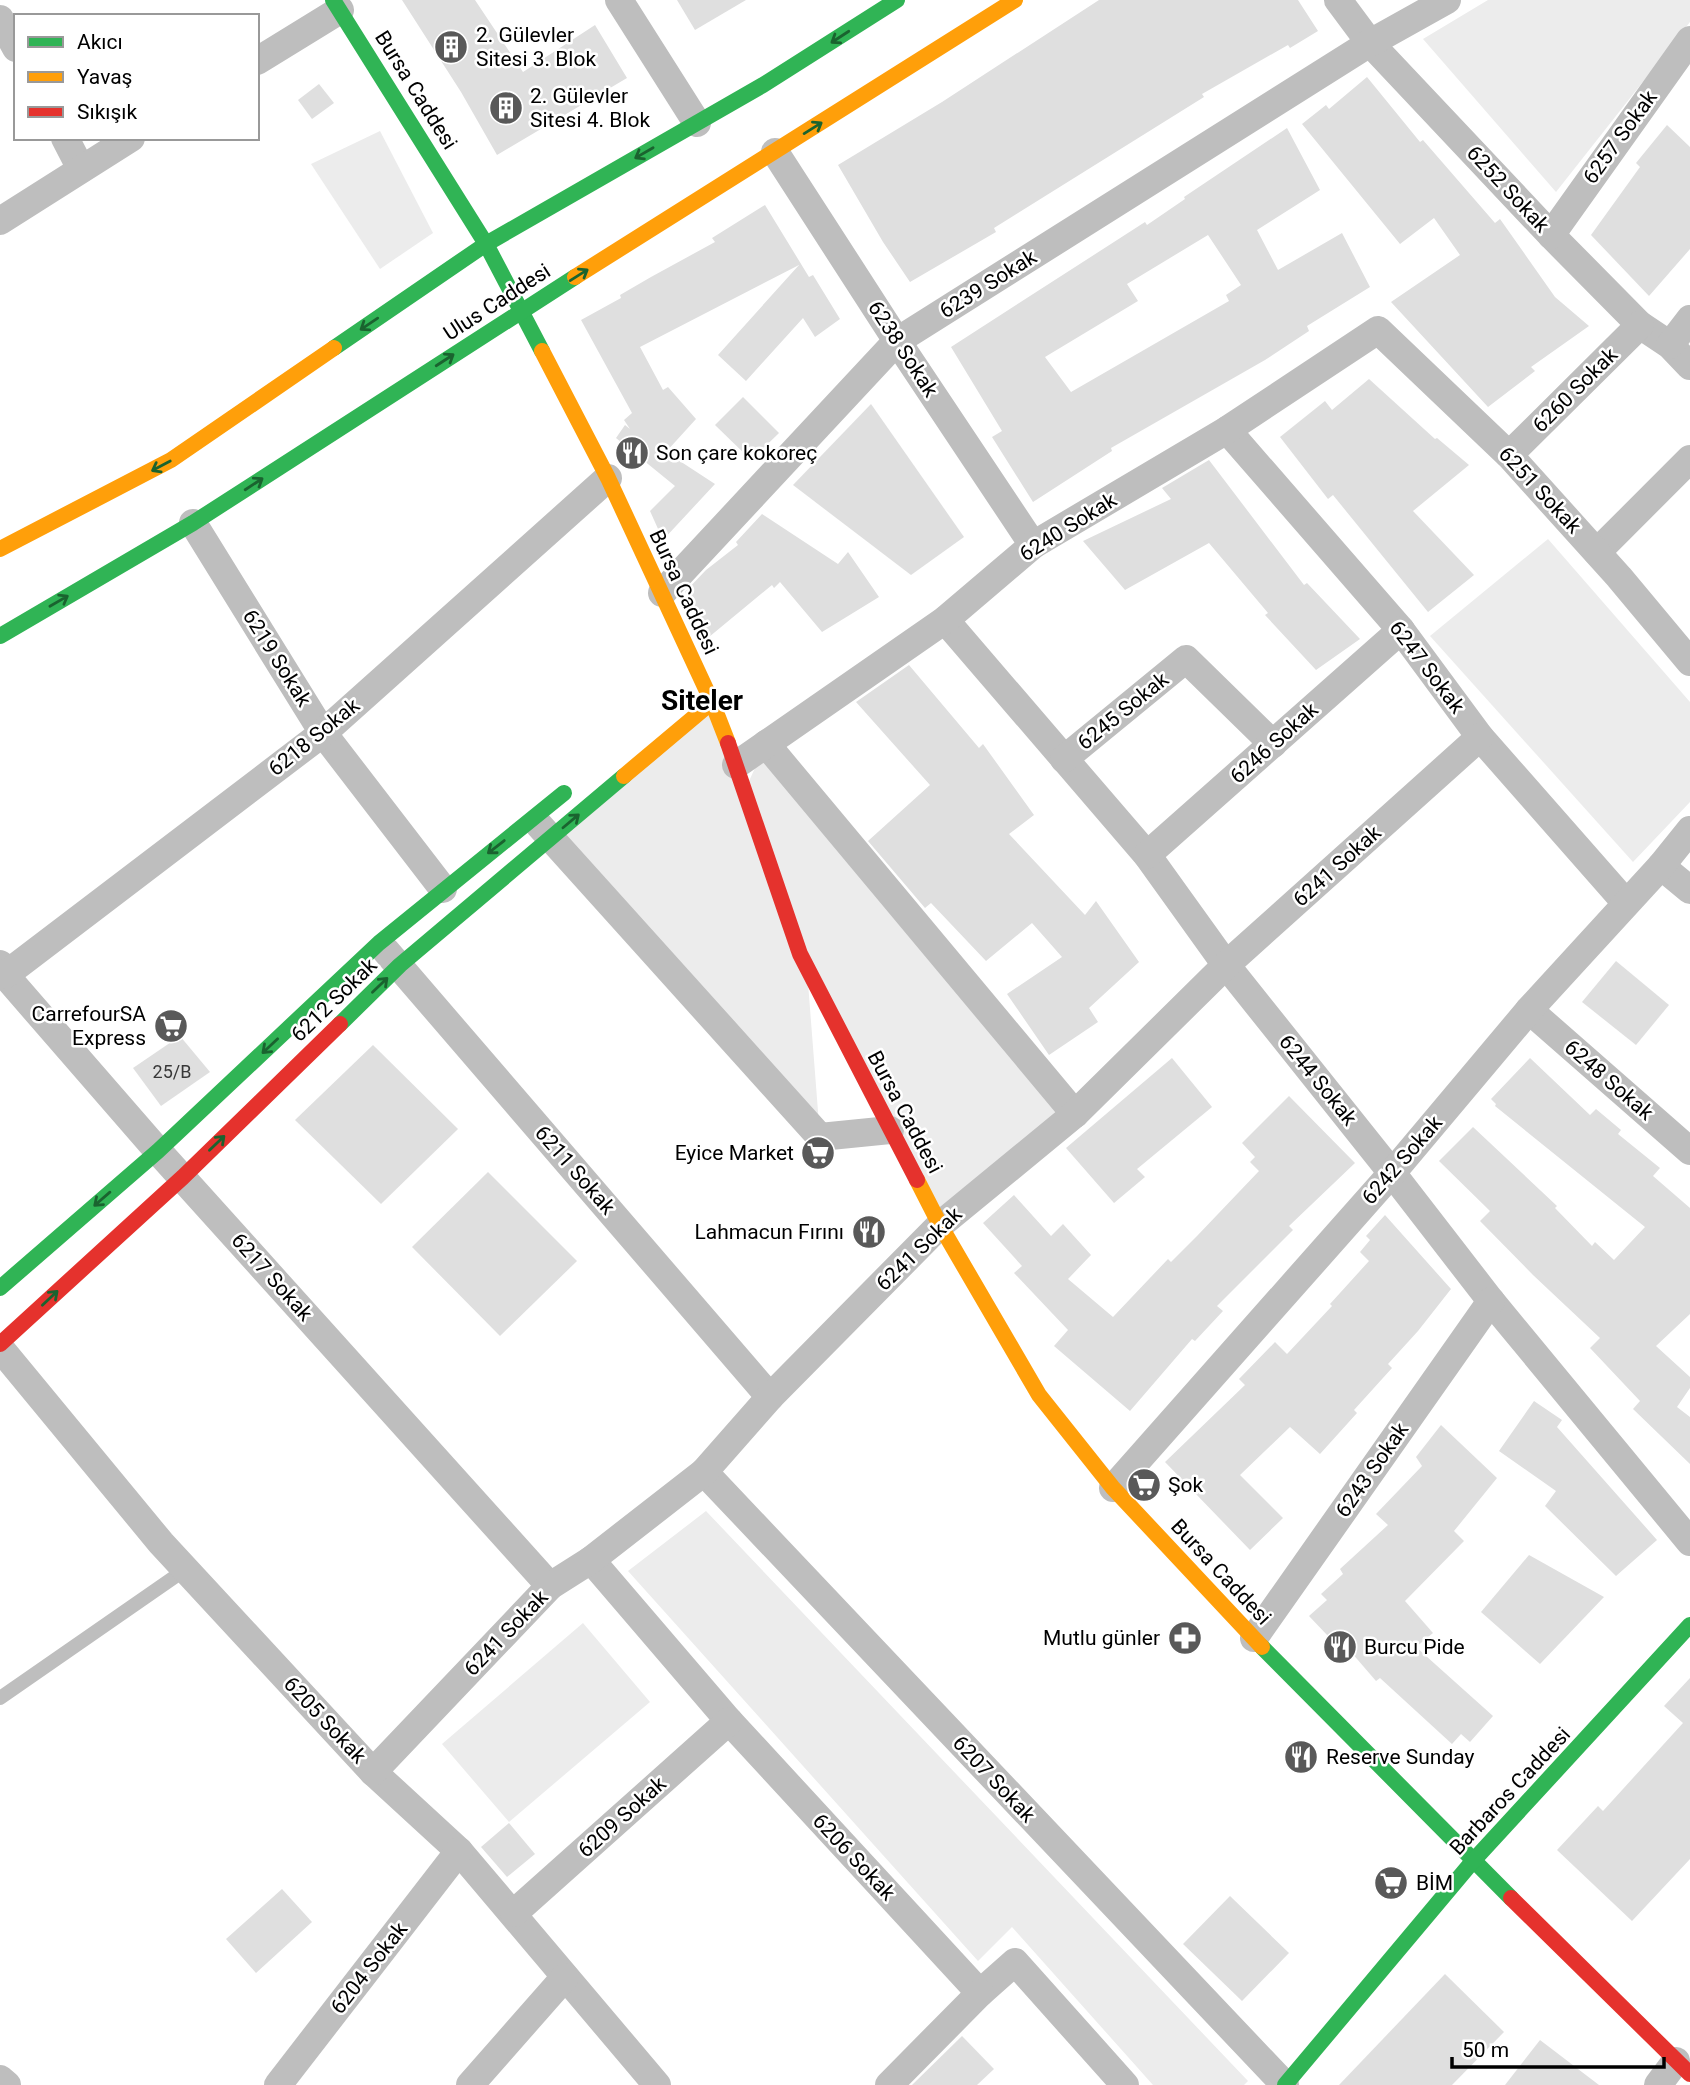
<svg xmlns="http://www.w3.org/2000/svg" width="1690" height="2085" font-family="Roboto,sans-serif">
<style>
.green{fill:#ececec}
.building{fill:#dfdfdf;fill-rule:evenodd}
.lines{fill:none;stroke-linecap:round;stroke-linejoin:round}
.lane{stroke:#bebebe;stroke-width:14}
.street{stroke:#bebebe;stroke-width:28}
.fast{stroke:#30b455;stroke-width:16}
.slow{stroke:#ff9f0a;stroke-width:16}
.jam{stroke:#e5322d;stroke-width:16}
.oneway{stroke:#1a632f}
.labels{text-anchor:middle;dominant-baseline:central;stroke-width:5;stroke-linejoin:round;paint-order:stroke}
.number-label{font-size:18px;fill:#383838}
.poi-label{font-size:21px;fill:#000;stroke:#fff;text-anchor:start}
.street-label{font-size:21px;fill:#000;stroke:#fff}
.district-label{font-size:28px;font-weight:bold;fill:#000;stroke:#fff}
</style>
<rect width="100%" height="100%" fill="#fff"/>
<g class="green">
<polygon points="1488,0 1690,0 1690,22 1556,192 1423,39"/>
<polygon points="380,131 433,233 380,269 311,164"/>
<polygon points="1548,539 1690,702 1690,802 1633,862 1430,636"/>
<polygon points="712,702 744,792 766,744 1075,1114 940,1225 807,970 820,1137 551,837"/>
<polygon points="706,1511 1248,2081 1244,2085 1153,2085 1012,1927 978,1961 628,1571"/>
<polygon points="583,1623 650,1702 509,1822 442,1744"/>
</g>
<g class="building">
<polygon points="402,0 475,0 523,72 595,25 627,78 497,155 461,92"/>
<polygon points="677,0 746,0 695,30"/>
<polygon points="1099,0 1298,0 1318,31 1290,48 1288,45 1202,94 1204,97 994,228 996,232 910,282 883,242 838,165 942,102"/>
<polygon points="1367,77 1420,142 1423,140 1495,223 1500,219 1555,297 1589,326 1531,367 1535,371 1488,407 1391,302 1460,255 1434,218 1400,244 1302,124 1326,105 1329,109"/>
<polygon points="319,84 334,103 312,119 298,100"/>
<polygon points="1667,125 1690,147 1690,249 1649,296 1591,235 1640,167 1636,163"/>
<path d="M 1287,128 L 1320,190 L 1257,230 L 1278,270 L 1342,233 L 1370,287 L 1307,326 L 1309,331 L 1265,360 L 1111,448 L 1112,451 L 1033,502 L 992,437 L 1002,431 L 951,347 L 1145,222 L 1147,225 L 1185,199 L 1184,197 ZM 1208,235 L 1241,285 L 1226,295 L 1229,301 L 1071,392 L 1045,357 L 1138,301 L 1127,284 Z"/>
<polygon points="765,205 809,277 813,275 840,319 815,337 803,318 746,381 718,355 799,265 640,347 663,390 668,387 696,419 666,452 715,484 663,540 650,511 675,486 616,438 625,425 630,429 624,420 632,413 581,320 621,298 620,295 651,277 715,242 712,238"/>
<polygon points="1369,379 1435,439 1437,438 1469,465 1413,511 1474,575 1428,612 1333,495 1328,499 1280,437 1325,401 1332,410"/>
<polygon points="743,397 779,433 751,460 715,425"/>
<polygon points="871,404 964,537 911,575 793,485"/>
<polygon points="1209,460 1304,585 1307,583 1360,639 1316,670 1265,615 1268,613 1209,543 1125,590 1083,541 1171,499 1162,488"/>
<polygon points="762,514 838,564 848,552 879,597 822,632 780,582 774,588 772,585 709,637 685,592 706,570 738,545 736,542"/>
<polygon points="909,665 979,748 983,744 1034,815 1009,834 1085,915 1096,901 1139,962 1089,1008 1098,1022 1049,1055 1007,994 1062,957 1032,923 986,961 931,903 925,908 868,841 930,785 856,702"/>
<polygon points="1616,961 1669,1005 1636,1045 1582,1002"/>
<polygon points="180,1036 210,1072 161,1106 133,1068"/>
<polygon points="373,1045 458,1129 381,1204 295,1120"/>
<polygon points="1172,1058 1212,1107 1137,1169 1145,1177 1114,1203 1066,1148"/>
<polygon points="1530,1058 1590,1115 1596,1109 1621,1130 1618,1134 1660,1168 1653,1176 1690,1208 1690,1314 1656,1346 1690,1377 1690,1388 1677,1407 1690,1417 1690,1464 1633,1409 1640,1401 1590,1348 1600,1338 1533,1275 1480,1221 1490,1211 1439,1161 1473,1127 1557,1206 1555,1208 1592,1246 1595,1242 1614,1260 1645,1227 1495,1106 1496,1104 1491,1099"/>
<polygon points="1289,1096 1355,1163 1289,1226 1293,1230 1217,1306 1223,1311 1195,1341 1192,1339 1130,1411 1054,1346 1068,1330 1014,1273 1022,1266 983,1223 1014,1195 1051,1236 1063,1224 1091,1255 1068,1279 1113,1317 1168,1259 1171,1262 1197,1236 1259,1171 1250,1162 1255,1157 1242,1143"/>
<polygon points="488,1172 577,1261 500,1336 412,1247"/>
<polygon points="1385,1215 1451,1289 1418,1331 1388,1364 1392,1368 1354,1410 1357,1413 1320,1454 1290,1427 1240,1475 1283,1518 1250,1550 1165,1462 1245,1385 1239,1379 1275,1342 1287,1354 1332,1306 1330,1304 1369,1261 1360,1252 1370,1240 1366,1236"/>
<polygon points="1534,1401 1562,1420 1557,1427 1657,1540 1616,1576 1545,1506 1556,1491 1499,1451"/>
<polygon points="1441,1425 1497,1478 1454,1531 1464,1541 1405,1601 1433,1633 1416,1647 1493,1716 1470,1742 1461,1734 1452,1744 1380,1678 1376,1681 1351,1652 1347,1656 1309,1616 1327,1600 1321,1594 1343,1574 1340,1569 1388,1525 1376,1514 1422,1466 1416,1457"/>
<polygon points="1529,1555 1604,1597 1540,1664 1481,1612"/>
<polygon points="1690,1678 1690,1859 1632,1921 1557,1850 1598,1806 1603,1811 1683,1723 1664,1706"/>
<polygon points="509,1823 535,1854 507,1877 481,1847"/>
<polygon points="282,1889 312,1922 256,1973 226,1939"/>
<polygon points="1230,1896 1289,1953 1242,2001 1183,1944"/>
<polygon points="1445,1974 1504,2032 1452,2085 1339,2085"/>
<polygon points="962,2036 994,2069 977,2085 912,2085"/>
<polygon points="1540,2040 1599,2085 1505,2085"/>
</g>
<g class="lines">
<polyline class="lane" points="0,1698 186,1569"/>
<g class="street">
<polyline points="619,0 697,123"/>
<polyline points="1338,0 1370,43 1551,235 1640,325 1670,345 1690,366"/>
<polyline points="0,19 16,48"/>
<polyline points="257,61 340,10"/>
<polyline points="65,138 81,169"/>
<polyline points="775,152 897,341 1033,545"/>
<polyline points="0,221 131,138"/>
<polyline points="1551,235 1690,40"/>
<polyline points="1670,345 1690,319"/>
<polyline points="1227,430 1401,630 1480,737 1626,903"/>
<polyline points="1509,455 1640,325"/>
<polyline points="193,523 323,733 443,889"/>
<polyline points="1597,552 1690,459"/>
<polyline points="662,593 897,341 1370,43 1447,0"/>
<polyline points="945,620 1147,855 1226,965 1392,1173 1491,1301 1690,1542"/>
<polyline points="766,744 1075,1114"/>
<polyline points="1064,759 1186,659 1273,744"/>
<polyline points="736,765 945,620 1033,545 1227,430 1378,330 1509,455 1619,577 1690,662"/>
<polyline points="539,825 820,1137 890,1130"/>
<polyline points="1147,855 1401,630"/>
<polyline points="1661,866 1690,890"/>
<polyline points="386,951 770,1397"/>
<polyline points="0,964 5,975 158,1151 550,1586"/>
<polyline points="5,975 323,733 608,478"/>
<polyline points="1529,1010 1690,1151"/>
<polyline points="0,1348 161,1543 373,1772 459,1851 657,2085"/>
<polyline points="704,1472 1285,2085"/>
<polyline points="1113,1488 1392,1173 1529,1010 1661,866 1690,830"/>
<polyline points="591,1560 729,1721 980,1993 1015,1962 1125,2085"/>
<polyline points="1254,1638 1491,1301"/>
<polyline points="373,1772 550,1586 591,1560 704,1472 770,1397 940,1225 1075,1114 1226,965 1480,737"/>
<polyline points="514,1913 729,1721"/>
<polyline points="0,2079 7,2085"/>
<polyline points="278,2085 459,1851"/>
<polyline points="470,2085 565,1977"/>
<polyline points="889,2085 980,1993"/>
<polyline points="1658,2085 1676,2061"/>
</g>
<g class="fast">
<polyline points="333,0 486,244 542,351"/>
<polyline points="334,348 486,244 763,85 897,0"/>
<polyline points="0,636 193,523 575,277"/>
<polyline points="340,1024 400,965 624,776"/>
<polyline points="0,1288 158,1151 379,943 564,793"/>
<polyline points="1262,1647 1511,1898"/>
<polyline points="1285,2085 1473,1861 1690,1625"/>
</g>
<g class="slow">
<polyline points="575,277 1015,0"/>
<polyline points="542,351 608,478 712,702 728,743"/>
<polyline points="0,549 171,460 334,348"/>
<polyline points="624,776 712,702"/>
<polyline points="917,1180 940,1225 1039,1395 1113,1488 1262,1647"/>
</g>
<g class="jam">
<polyline points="728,743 800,954 917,1180"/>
<polyline points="0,1344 183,1177 340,1024"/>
<polyline points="1511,1898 1690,2074"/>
</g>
</g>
<defs><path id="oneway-shaft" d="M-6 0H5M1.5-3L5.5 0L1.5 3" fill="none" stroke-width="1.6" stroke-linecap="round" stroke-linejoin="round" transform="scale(1.75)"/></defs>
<g class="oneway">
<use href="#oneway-shaft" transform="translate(840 37) rotate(147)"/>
<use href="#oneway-shaft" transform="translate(813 128) rotate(-32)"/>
<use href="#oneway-shaft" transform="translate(644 153) rotate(150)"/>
<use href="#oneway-shaft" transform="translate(579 275) rotate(-32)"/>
<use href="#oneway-shaft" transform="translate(369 324) rotate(146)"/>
<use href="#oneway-shaft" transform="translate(445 360) rotate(-33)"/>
<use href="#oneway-shaft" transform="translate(161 466) rotate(152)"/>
<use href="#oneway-shaft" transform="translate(254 484) rotate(-33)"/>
<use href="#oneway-shaft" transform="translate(59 601) rotate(-30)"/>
<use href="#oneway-shaft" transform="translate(571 821) rotate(-40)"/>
<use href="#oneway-shaft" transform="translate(496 847) rotate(142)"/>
<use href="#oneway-shaft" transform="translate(380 985) rotate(-44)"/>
<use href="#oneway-shaft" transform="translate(270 1046) rotate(137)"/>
<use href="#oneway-shaft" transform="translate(217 1143) rotate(-44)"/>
<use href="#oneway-shaft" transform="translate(102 1199) rotate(139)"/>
<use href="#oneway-shaft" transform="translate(50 1298) rotate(-43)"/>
</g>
<defs>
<g id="building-disc" transform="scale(1.75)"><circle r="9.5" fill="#595959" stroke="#fff"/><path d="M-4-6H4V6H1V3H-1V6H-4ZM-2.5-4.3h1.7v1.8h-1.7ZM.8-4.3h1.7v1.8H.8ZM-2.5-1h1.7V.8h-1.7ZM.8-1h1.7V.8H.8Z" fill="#fff"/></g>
<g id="restaurant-disc" transform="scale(1.75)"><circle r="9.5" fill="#595959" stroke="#fff"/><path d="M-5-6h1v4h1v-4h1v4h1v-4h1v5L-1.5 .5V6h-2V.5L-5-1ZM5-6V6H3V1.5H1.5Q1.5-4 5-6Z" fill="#fff"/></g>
<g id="supermarket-disc" transform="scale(1.75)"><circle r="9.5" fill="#595959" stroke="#fff"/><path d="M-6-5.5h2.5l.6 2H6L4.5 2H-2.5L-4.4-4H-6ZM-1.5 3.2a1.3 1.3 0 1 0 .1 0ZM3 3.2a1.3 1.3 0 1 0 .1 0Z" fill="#fff"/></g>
<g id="pharmacy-disc" transform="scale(1.75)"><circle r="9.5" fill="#595959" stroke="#fff"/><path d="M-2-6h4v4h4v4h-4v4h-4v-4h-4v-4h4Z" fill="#fff"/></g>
</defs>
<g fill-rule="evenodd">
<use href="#building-disc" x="451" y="47"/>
<use href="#building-disc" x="506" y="108"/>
<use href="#restaurant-disc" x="632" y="453"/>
<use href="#supermarket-disc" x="171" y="1026"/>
<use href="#supermarket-disc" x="818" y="1153"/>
<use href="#restaurant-disc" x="869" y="1232"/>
<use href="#supermarket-disc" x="1144" y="1485"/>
<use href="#pharmacy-disc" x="1185" y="1638"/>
<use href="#restaurant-disc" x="1340" y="1647"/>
<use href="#restaurant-disc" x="1301" y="1757"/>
<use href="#supermarket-disc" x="1391" y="1883"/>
</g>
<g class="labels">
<g class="number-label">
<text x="172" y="1071">25/B</text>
</g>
<g class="poi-label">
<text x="476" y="35">2. Gülevler<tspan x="476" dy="24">Sitesi 3. Blok</tspan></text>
<text x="530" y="96">2. Gülevler<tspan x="530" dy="24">Sitesi 4. Blok</tspan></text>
<text x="656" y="453">Son çare kokoreç</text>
<text x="146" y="1014" text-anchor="end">CarrefourSA<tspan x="146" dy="24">Express</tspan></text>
<text x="794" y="1153" text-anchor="end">Eyice Market</text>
<text x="844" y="1232" text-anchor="end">Lahmacun Fırını</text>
<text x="1168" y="1485">Şok</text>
<text x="1160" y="1638" text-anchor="end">Mutlu günler</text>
<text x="1364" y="1647">Burcu Pide</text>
<text x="1326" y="1757">Reserve Sunday</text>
<text x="1416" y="1883">BİM</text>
</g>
<g class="street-label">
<text transform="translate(416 90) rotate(58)">Bursa Caddesi</text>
<text transform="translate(1620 137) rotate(-54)">6257 Sokak</text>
<text transform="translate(1508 189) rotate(47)">6252 Sokak</text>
<text transform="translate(988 284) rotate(-32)">6239 Sokak</text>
<text transform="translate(497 302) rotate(-33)">Ulus Caddesi</text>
<text transform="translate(903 349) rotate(57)">6238 Sokak</text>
<text transform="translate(1575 390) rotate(-45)">6260 Sokak</text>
<text transform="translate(1540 490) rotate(47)">6251 Sokak</text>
<text transform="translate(1068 527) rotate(-32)">6240 Sokak</text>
<text transform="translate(684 592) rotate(65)">Bursa Caddesi</text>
<text transform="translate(277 658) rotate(58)">6219 Sokak</text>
<text transform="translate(1427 667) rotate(53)">6247 Sokak</text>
<text transform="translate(1123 711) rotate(-39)">6245 Sokak</text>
<text transform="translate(314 737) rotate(-39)">6218 Sokak</text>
<text transform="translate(1274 743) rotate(-42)">6246 Sokak</text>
<text transform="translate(1337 866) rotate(-42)">6241 Sokak</text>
<text transform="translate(334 1000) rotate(-44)">6212 Sokak</text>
<text transform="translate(1318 1080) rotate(51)">6244 Sokak</text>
<text transform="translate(1609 1080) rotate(41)">6248 Sokak</text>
<text transform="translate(905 1112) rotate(62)">Bursa Caddesi</text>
<text transform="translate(1402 1160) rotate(-49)">6242 Sokak</text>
<text transform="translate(575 1170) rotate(49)">6211 Sokak</text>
<text transform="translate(919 1249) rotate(-44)">6241 Sokak</text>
<text transform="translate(272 1277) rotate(48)">6217 Sokak</text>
<text transform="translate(1372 1470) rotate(-55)">6243 Sokak</text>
<text transform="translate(1221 1572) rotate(47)">Bursa Caddesi</text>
<text transform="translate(506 1633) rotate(-46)">6241 Sokak</text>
<text transform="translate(325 1720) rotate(47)">6205 Sokak</text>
<text transform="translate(994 1779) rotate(47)">6207 Sokak</text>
<text transform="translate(1510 1791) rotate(-47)">Barbaros Caddesi</text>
<text transform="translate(622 1817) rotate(-42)">6209 Sokak</text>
<text transform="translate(854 1857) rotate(47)">6206 Sokak</text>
<text transform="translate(369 1968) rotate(-52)">6204 Sokak</text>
</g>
<g class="district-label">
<text x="702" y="700">Siteler</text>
</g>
</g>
<rect x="14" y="14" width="245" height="126" fill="#ffffff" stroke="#999999" stroke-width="2"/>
<rect x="28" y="37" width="35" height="10" fill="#30b455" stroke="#999999" stroke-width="2"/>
<text x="77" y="49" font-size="21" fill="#000000">Akıcı</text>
<rect x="28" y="72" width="35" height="10" fill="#ff9f0a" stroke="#999999" stroke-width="2"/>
<text x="77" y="84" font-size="21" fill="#000000">Yavaş</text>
<rect x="28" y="107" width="35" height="10" fill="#e5322d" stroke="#999999" stroke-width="2"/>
<text x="77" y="119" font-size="21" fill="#000000">Sıkışık</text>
<path d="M1452 2057v10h212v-10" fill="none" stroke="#000000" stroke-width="3.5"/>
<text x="1462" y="2057" font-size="21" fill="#000000" stroke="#ffffff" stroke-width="5" paint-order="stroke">50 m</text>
</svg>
